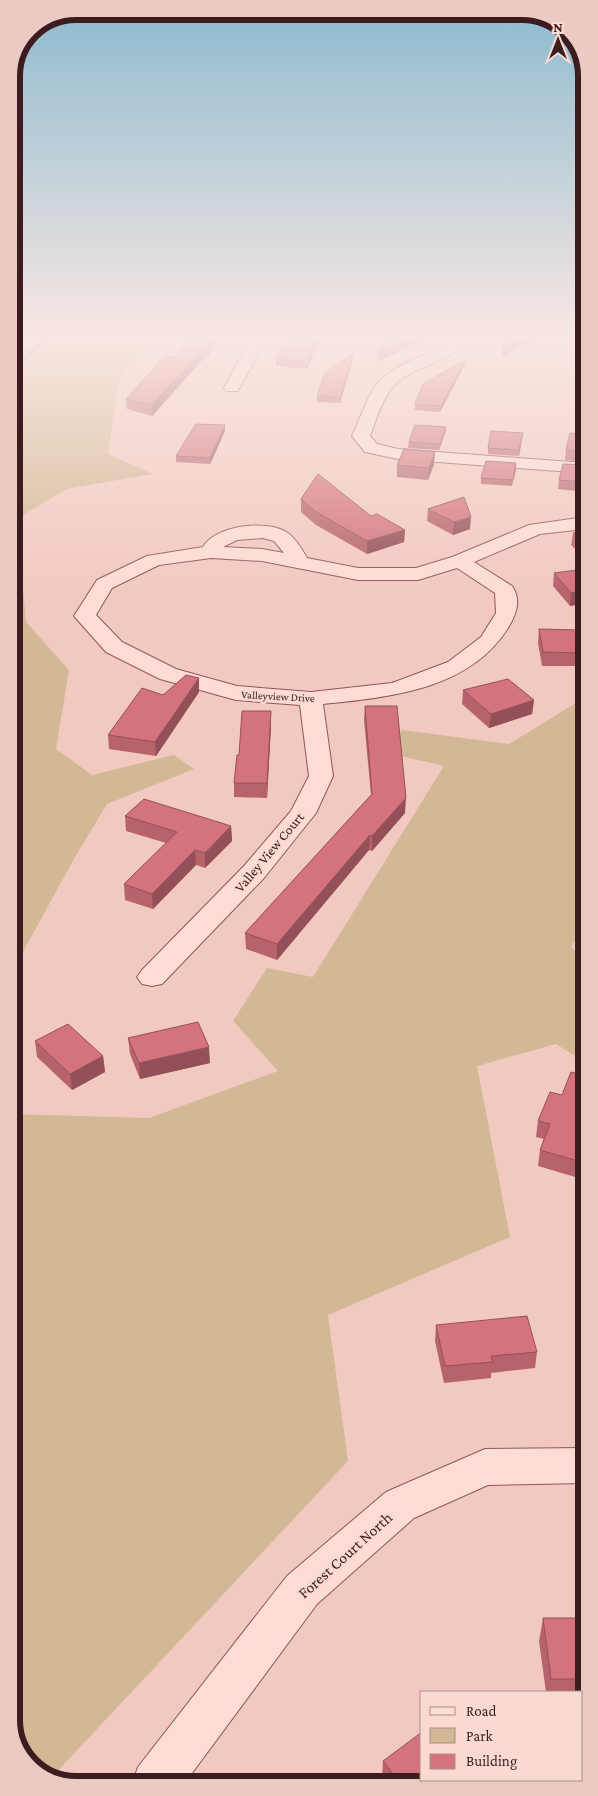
<svg xmlns="http://www.w3.org/2000/svg" width="598" height="1796" font-family="'Crimson Pro',serif">
<style>
.green{fill:#d2b894}
.lines{fill:none;stroke-linecap:round;stroke-linejoin:round}
.stream{stroke:#6a9473;stroke-width:4.5}
.minor-casing{stroke:#8e5756;stroke-width:2}
.minor{fill:#fcdcd5;fill-rule:evenodd}
.wall{fill:#b6636c}
.shaded-wall{fill:#945058}
.building{fill:#d4737e;stroke:#945058}
.labels{text-anchor:middle;dominant-baseline:central;stroke-width:5;stroke-linejoin:round;paint-order:stroke}
.far-street-label{font-size:11px;fill:#3c1c1e;stroke:#f9d9d1}
.street-label{font-size:14px;fill:#3c1c1e;stroke:#f9d9d1}
.near-street-label{font-size:16px;fill:#3c1c1e;stroke:#f9d9d1}
.rim{fill:none;stroke:#3c1c1e;stroke-width:6}
</style>
<rect width="100%" height="100%" fill="#f2c9c1"/>
<g class="green">
<polygon points="12,339 154,339 120,374 108,454 153,474 66,489 17,519 26,622 69,670 56,749 92,775 174,755 194,769 107,804 75,857 12,972"/>
<polygon points="585,691 586,924 571,947 586,960 586,1063 556,1044 477,1066 510,1237 328,1315 348,1461 52,1777 33,1769 13,1737 13,1114 149,1118 278,1071 233,1021 267,968 313,977 444,766 384,752 402,730 509,744 581,700"/>
</g>
<g class="lines">
<polyline class="stream" points="12,372 44,339"/>
<g class="minor-casing">
<g id="minor">
<polygon points="251,339 266,339 238,391 226,391 224,388"/>
<path d="M 452,339 L 469,339 C 450,365 409,365 391,389 C 381,402 376,421 370,436 L 377,444 L 398,449 L 585,463 L 585,473 L 398,459 L 365,452 L 352,436 C 359,422 368,394 378,383 C 397,362 429,356 452,339 Z"/>
<path d="M 585,517 L 585,529 L 540,534 L 474,562 L 512,586 C 522,600 516,615 508,628 C 469,690 390,697 323,704 L 333,776 L 316,813 L 264,878 L 162,984 L 152,986 L 142,984 L 137,977 L 142,970 L 244,866 L 291,811 L 309,776 L 300,705 L 236,700 L 160,679 L 106,652 L 74,616 L 97,580 L 147,556 L 203,547 C 215,525 268,519 288,533 C 296,539 302,549 307,558 L 358,568 L 416,568 L 452,557 L 529,525 ZM 263,538 L 274,541 L 284,553 L 262,549 L 223,547 L 237,540 ZM 211,558 L 262,561 L 358,580 L 418,580 L 457,568 L 495,593 L 496,613 L 481,637 L 448,662 L 392,683 L 311,692 L 237,686 L 176,669 L 122,642 L 96,615 L 112,588 L 159,565 Z"/>
<polygon points="485,1449 586,1448 586,1483 488,1485 414,1518 317,1604 184,1784 132,1784 138,1767 287,1576 386,1492"/>
</g>
</g>
<use href="#minor" class="minor"/>
</g>
<g class="wall">
<polygon points="186,339 216,339 207,359 203,359 152,416 127,409 126,399 177,357"/>
<polygon points="319,339 307,369 276,366 276,359"/>
<polygon points="504,339 535,339 534,344 525,343 502,357"/>
<polygon points="353,359 340,403 317,402 317,396"/>
<polygon points="465,360 464,366 440,412 415,410 415,404"/>
<polygon points="446,427 445,433 439,450 408,448 409,442"/>
<polygon points="225,431 210,464 176,462 176,456"/>
<polygon points="523,433 519,456 488,454 488,448"/>
<polygon points="585,434 585,462 565,460 566,450"/>
<polygon points="516,463 512,486 481,484 481,478"/>
<polygon points="434,464 428,480 397,477 397,465"/>
<polygon points="585,465 585,492 558,489 559,480"/>
<polygon points="301,499 371,516 405,530 404,542 367,554 316,525 301,512"/>
<polygon points="428,509 470,529 453,535 427,521"/>
<polygon points="585,531 585,558 571,545 573,533"/>
<polygon points="585,569 570,606 553,586 554,573"/>
<polygon points="539,629 583,653 582,666 542,666 538,643"/>
<polygon points="199,678 199,692 156,756 109,749 108,735 163,695"/>
<polygon points="463,690 534,700 532,714 489,728 462,704"/>
<polygon points="365,706 405,813 372,851 369,850 277,960 246,949 245,933 371,795 364,720"/>
<polygon points="271,725 267,798 234,797 234,783 239,755"/>
<polygon points="125,816 231,826 232,841 205,868 196,865 153,909 125,900 124,884 166,843 126,831"/>
<polygon points="128,1038 210,1063 140,1079 130,1054"/>
<polygon points="35,1041 103,1056 105,1072 72,1090 37,1057"/>
<polygon points="571,1072 586,1169 582,1179 538,1166 540,1150 544,1139 536,1137 538,1121 562,1095"/>
<polygon points="436,1325 537,1352 535,1368 491,1373 491,1378 444,1383 435,1341"/>
<polygon points="543,1618 587,1618 587,1704 586,1702 582,1702 582,1692 546,1692 539,1641"/>
<polygon points="383,1761 422,1780 519,1780 515,1783 387,1783 382,1777"/>
</g>
<g class="shaded-wall">
<polygon points="211,339 216,339 207,359 206,350"/>
<polygon points="316,339 319,339 307,369 308,361"/>
<polygon points="411,339 422,339 420,342 377,362 377,354"/>
<polygon points="520,339 525,339 525,343 502,357 502,350"/>
<polygon points="203,349 203,359 152,416 151,405"/>
<polygon points="353,354 353,359 340,403 340,397"/>
<polygon points="465,360 464,366 440,412 441,406"/>
<polygon points="225,425 225,431 210,464 210,458"/>
<polygon points="446,427 445,433 439,450 440,444"/>
<polygon points="523,433 522,439 519,456 519,450"/>
<polygon points="435,452 434,464 428,480 429,468"/>
<polygon points="516,463 516,470 512,486 513,480"/>
<polygon points="471,517 470,529 453,535 454,522"/>
<polygon points="405,530 404,542 367,554 367,541"/>
<polygon points="585,591 585,604 570,606 571,593"/>
<polygon points="199,678 199,692 156,756 155,742"/>
<polygon points="534,700 532,714 489,728 491,714"/>
<polygon points="271,711 271,725 267,798 267,783"/>
<polygon points="406,798 405,813 372,851 372,836"/>
<polygon points="231,826 232,841 205,868 205,853"/>
<polygon points="370,835 369,850 277,960 277,944"/>
<polygon points="195,850 196,865 153,909 152,894"/>
<polygon points="209,1047 210,1063 140,1079 139,1063"/>
<polygon points="103,1056 105,1072 72,1090 70,1074"/>
<polygon points="586,1159 586,1169 582,1179 585,1163"/>
<polygon points="468,1780 480,1780 480,1783 464,1783"/>
<polygon points="502,1780 519,1780 515,1783 498,1783"/>
</g>
<g class="building">
<polygon points="186,339 211,339 206,350 203,349 151,405 126,399 165,356 177,357"/>
<polygon points="287,339 316,339 308,361 276,359"/>
<polygon points="385,339 411,339 377,354"/>
<polygon points="504,339 520,339 502,350"/>
<polygon points="353,354 340,397 317,396 325,373"/>
<polygon points="465,360 441,406 415,404 423,384"/>
<polygon points="196,424 225,425 210,458 176,456"/>
<polygon points="415,425 446,427 440,444 409,442"/>
<polygon points="491,431 523,433 519,450 488,448"/>
<polygon points="570,433 585,434 585,452 566,450"/>
<polygon points="404,449 435,452 429,468 397,465"/>
<polygon points="486,461 516,463 513,480 481,478"/>
<polygon points="563,464 585,465 585,482 559,480"/>
<polygon points="318,474 371,516 377,514 405,530 367,541 316,512 301,499"/>
<polygon points="464,497 471,517 454,522 428,509"/>
<polygon points="585,531 585,544 573,533"/>
<polygon points="585,569 585,591 571,593 554,573"/>
<polygon points="539,629 579,630 583,653 543,652"/>
<polygon points="186,675 199,678 155,742 108,735 142,688 163,695"/>
<polygon points="508,679 534,700 491,714 463,690"/>
<polygon points="365,706 397,706 406,798 372,836 370,835 277,944 245,933 372,794"/>
<polygon points="242,711 271,711 267,783 234,783 237,755 239,755"/>
<polygon points="144,799 231,826 205,853 195,850 152,894 124,884 177,832 125,816"/>
<polygon points="198,1022 209,1047 139,1063 128,1038"/>
<polygon points="68,1024 103,1056 70,1074 35,1041"/>
<polygon points="571,1072 586,1076 586,1159 585,1163 540,1150 550,1124 538,1121 550,1092 562,1095"/>
<polygon points="527,1316 537,1352 491,1356 493,1362 445,1366 436,1325"/>
<polygon points="543,1618 587,1618 587,1679 551,1679"/>
<polygon points="422,1732 422,1780 468,1780 464,1783 400,1783 383,1761"/>
<polygon points="491,1780 502,1780 498,1783 493,1783"/>
</g>
<linearGradient id="sky" x2="0" y2="1"><stop stop-color="#8dbacf"/><stop offset="0.57" stop-color="#f9e7e3"/><stop offset="1" stop-color="#f9e7e3" stop-opacity="0"/></linearGradient>
<rect width="598" height="591" fill="url(#sky)"/>
<g class="labels">
<g class="far-street-label">
<text transform="translate(278 696) rotate(3)">Valleyview Drive</text>
</g>
<g class="street-label">
<text transform="translate(269 852) rotate(-50)">Valley View Court</text>
</g>
<g class="near-street-label">
<text transform="translate(345 1555) rotate(-42)">Forest Court North</text>
</g>
</g>
<path d="M0 0H598V1796H0ZM76 20H522A56 56 0 0 1 578 76V1720A56 56 0 0 1 522 1776H76A56 56 0 0 1 20 1720V76A56 56 0 0 1 76 20Z" fill="#eacac3" fill-rule="evenodd"/>
<path class="rim" d="M76 20H522A56 56 0 0 1 578 76V1720A56 56 0 0 1 522 1776H76A56 56 0 0 1 20 1720V76A56 56 0 0 1 76 20Z"/>
<rect x="420" y="1691" width="162" height="90" fill="#f9d9d1" stroke="#ad8d89"/>
<rect x="430" y="1707" width="25" height="8" fill="#fcdcd5" stroke="#ad8d89"/>
<text x="466" y="1716" font-size="15" fill="#3c1c1e">Road</text>
<rect x="430" y="1728" width="25" height="15" fill="#d2b894" stroke="#ad8d89"/>
<text x="466" y="1741" font-size="15" fill="#3c1c1e">Park</text>
<rect x="430" y="1754" width="25" height="15" fill="#d4737e" stroke="#ad8d89"/>
<text x="466" y="1766" font-size="15" fill="#3c1c1e">Building</text>
<g transform="translate(558 40)" stroke="#f9d9d1" stroke-width="4" paint-order="stroke">
<path d="M0-4L9 19L0 12L-9 19Z" fill="#3c1c1e"/>
<text y="-8" font-size="14" font-weight="bold" text-anchor="middle" fill="#3c1c1e">N</text>
</g>
</svg>
